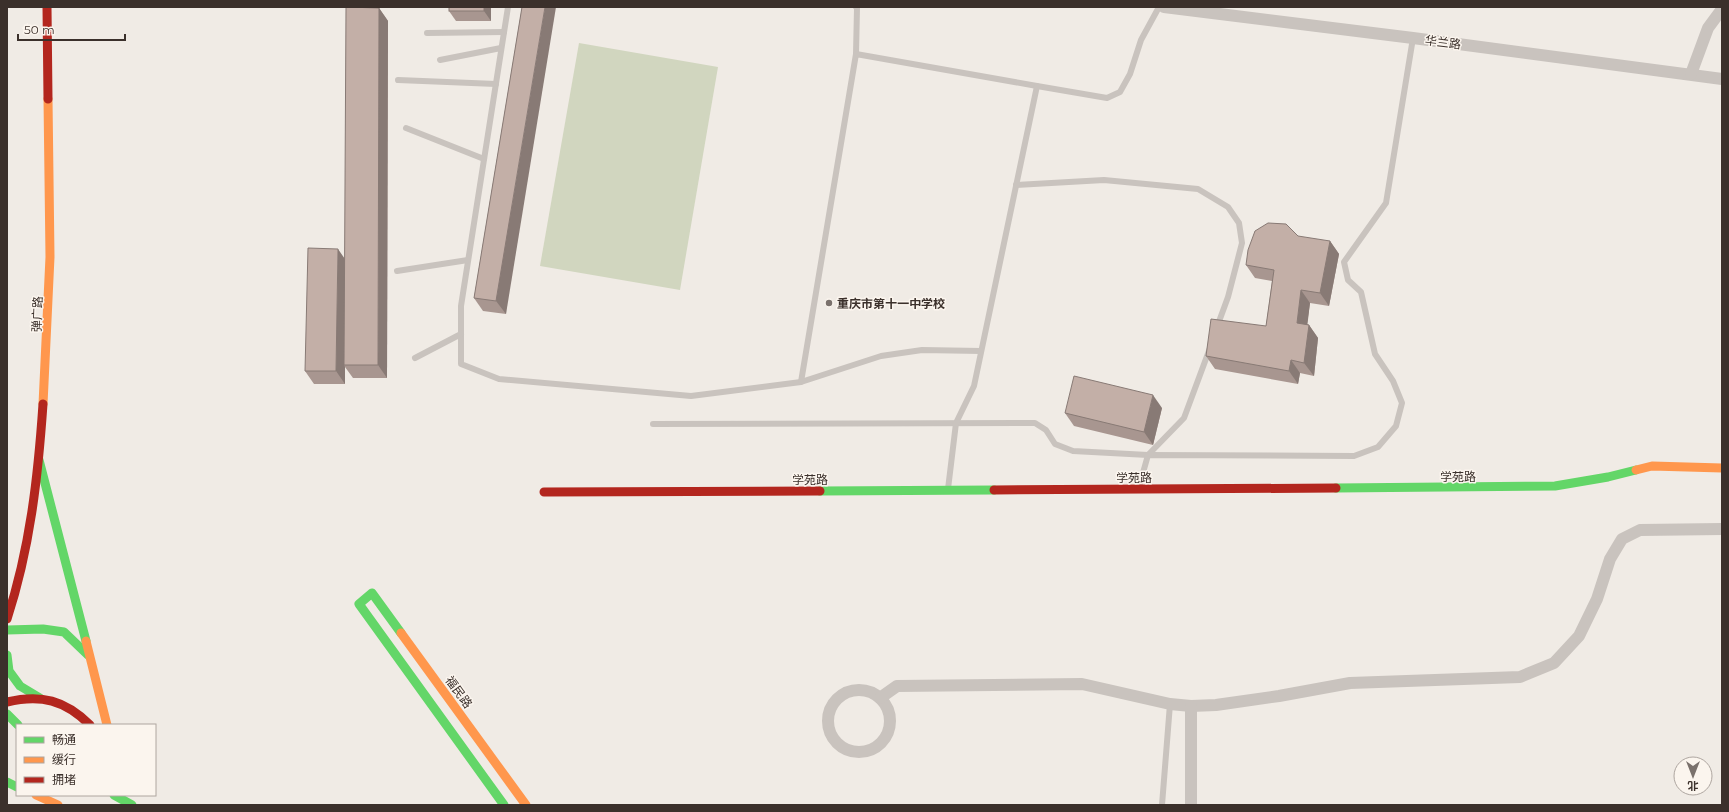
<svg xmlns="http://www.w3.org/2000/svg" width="1729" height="812" font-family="Montserrat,'Noto Sans SC',sans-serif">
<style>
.green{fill:#d1d6bf}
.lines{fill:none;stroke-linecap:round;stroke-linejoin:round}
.lane{stroke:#c9c3be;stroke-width:6}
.street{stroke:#c9c3be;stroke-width:12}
.fast{stroke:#63d668;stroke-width:9}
.slow{stroke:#ff974d;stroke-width:9}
.jam{stroke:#b3261e;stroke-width:9}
.fast-bridge{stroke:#63d668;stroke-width:9}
.wall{fill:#a89690}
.shaded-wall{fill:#887a75}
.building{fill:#c3afa7;stroke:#887a75}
.poi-dot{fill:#7a716c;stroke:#fbf5ee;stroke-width:1.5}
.labels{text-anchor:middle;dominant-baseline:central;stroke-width:3;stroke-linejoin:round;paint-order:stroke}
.street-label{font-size:12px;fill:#3b302b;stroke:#fbf5ee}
.poi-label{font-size:12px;font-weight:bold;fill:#3b302b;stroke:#fbf5ee;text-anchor:start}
</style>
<rect width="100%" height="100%" fill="#f0ebe5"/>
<polygon class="green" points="579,43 718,67 680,290 540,266"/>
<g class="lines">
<g class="lane">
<polyline points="508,7 461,306 461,364 499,379 691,396 801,382"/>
<polyline points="856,7 857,8 856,54"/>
<polyline points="427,33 504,32"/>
<polyline points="440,60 501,48"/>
<polyline points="398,80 496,84"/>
<polyline points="406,128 484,159"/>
<polyline points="1016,185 1104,180 1198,189 1228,207 1239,223 1242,243 1228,297 1217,327"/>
<polyline points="397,271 468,260"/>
<polyline points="981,351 922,350 881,356 801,382 856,54 1037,86"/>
<polyline points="415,358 461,334"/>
<polyline points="653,424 1035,423 1046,430 1055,444 1073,451 1148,455 1184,418 1210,348"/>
<polyline points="1139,487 1148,455 1354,456 1378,447 1396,426 1402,403 1393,381 1375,354 1361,292 1348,280 1344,262 1386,203 1413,38"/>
<polyline points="948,489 956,423 974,386 1037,86 1107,98 1120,92 1130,74 1141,40 1159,7"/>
<polyline points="1162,805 1170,704"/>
</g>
<g class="street">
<polyline points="1164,7 1413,38 1722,79"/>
<polyline points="1691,74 1708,28 1722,9"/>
<circle cx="859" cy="721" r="31"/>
<polyline points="880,698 897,686 1082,684 1170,704 1191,706 1216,705 1279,696 1350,683 1520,677 1554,663 1579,636 1597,599 1610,559 1622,539 1640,530 1722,529"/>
<polyline points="1191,706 1191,805"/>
</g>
<g class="fast">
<polyline points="39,460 86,641"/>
<polyline points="1336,488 1555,486 1608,477 1636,470"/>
<polyline points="820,491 994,490"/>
<polyline points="7,630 43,629 64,632 88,655"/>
<polyline points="401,633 372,593 359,604 504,805"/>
<polyline points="7,655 9,671 20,686 40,698"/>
<polyline points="7,714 18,725"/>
<polyline points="7,782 17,787"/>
</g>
<g class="slow">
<polyline points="43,404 50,257 48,99"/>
<polyline points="1636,470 1652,466 1722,468"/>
<polyline points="401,633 526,805"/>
<polyline points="86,641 107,725"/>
<polyline points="36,795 58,805"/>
</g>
<g class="jam">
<polyline points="47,7 48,99"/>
<polyline points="994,490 1336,488"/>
<polyline points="544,492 820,491"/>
<path d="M 7,619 C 30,549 38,477 43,404"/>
<path d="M 7,702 C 41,694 65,700 90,725"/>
</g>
<polyline class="fast-bridge" points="114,795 132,805"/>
</g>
<g class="wall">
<polygon points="491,7 491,21 456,21 449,11"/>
<polygon points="522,7 506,314 483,311 474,298"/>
<polygon points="379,8 388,21 387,378 353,378 345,367 345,384 314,384 305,371 345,258"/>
<polygon points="1330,241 1339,254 1329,306 1310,303 1307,324 1309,325 1318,338 1314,376 1300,373 1298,384 1215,369 1206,356 1266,326 1272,281 1255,278 1246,265"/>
<polygon points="1162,408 1153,445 1074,426 1065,413"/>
</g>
<g class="shaded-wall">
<polygon points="484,7 491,7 491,21 484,11"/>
<polygon points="545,7 556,7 506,314 496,301"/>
<polygon points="379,8 388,21 387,378 378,365"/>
<polygon points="1330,241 1339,254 1329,306 1320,293"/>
<polygon points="338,249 347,262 344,365 345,367 345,384 336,371"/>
<polygon points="1301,290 1310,303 1306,336 1297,323"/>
<polygon points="1309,325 1318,338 1314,376 1304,363"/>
<polygon points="1291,360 1300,373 1298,384 1289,371"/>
<polygon points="1153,395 1162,408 1153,445 1144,432"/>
</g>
<g class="building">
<polygon points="346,7 379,8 378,365 344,365"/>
<rect x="449" y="7" width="35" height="4"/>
<polygon points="522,7 545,7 496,301 474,298"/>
<polygon points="1268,223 1286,224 1298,236 1330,241 1320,293 1301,290 1297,323 1309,325 1304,363 1291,360 1289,371 1206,356 1211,319 1266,326 1274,270 1246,265 1248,250 1255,231"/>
<polygon points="308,248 338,249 336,371 305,371"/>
<polygon points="1074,376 1153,395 1144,432 1065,413"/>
</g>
<circle class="poi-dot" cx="829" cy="303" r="4"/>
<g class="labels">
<g class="street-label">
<text transform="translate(1443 42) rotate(7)">华兰路</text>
<text transform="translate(37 314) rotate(-88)">弹广路</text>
<text x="1458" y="476">学苑路</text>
<text x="1134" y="477">学苑路</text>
<text x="810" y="479">学苑路</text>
<text transform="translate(459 692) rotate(54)">福民路</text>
</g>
<g class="poi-label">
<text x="837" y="303">重庆市第十一中学校</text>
</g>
</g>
<rect width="1729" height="812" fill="none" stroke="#3b302b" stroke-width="16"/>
<rect x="16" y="724" width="140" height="72" fill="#fbf5ee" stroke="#aea6a0"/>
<rect x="24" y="737" width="20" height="6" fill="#63d668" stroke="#aea6a0"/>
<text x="52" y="744" font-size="12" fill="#3b302b">畅通</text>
<rect x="24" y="757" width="20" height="6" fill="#ff974d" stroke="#aea6a0"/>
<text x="52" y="764" font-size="12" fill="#3b302b">缓行</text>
<rect x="24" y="777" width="20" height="6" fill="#b3261e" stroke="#aea6a0"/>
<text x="52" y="784" font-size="12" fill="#3b302b">拥堵</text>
<g transform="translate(1693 776) rotate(180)"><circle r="19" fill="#fbf5ee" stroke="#aea6a0"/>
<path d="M0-3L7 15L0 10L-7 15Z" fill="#7a716c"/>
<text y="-6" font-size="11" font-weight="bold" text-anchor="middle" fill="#3b302b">北</text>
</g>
<path d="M18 34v6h107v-6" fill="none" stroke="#3b302b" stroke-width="2"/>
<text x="24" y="34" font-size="12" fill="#3b302b" stroke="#fbf5ee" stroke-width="3" paint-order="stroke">50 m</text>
</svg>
